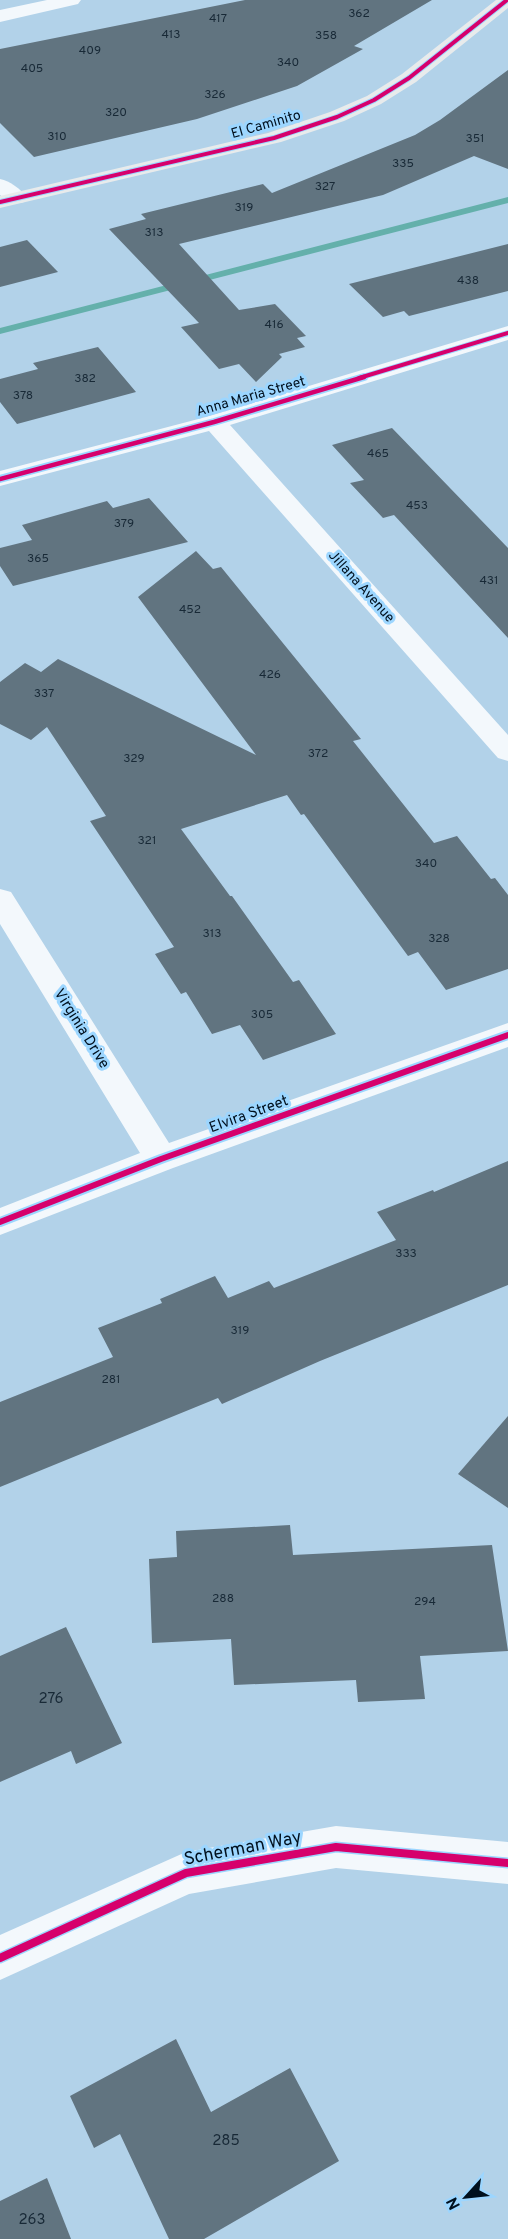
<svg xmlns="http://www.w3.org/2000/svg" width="508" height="2239" font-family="Overpass,sans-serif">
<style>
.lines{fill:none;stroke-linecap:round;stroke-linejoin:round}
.stream{fill:#64b0ab;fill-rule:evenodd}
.building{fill:#617480}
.street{fill:#f3f8fc;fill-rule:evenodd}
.secondary{fill:#e8ebec;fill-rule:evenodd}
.cycleway-far3-casing{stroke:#9cd6ff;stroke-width:6}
.cycleway-far2-casing{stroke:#9cd6ff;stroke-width:8}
.cycleway-far1-casing{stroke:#9cd6ff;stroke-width:10}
.cycleway-casing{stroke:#9cd6ff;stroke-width:11}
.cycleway-far3{stroke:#d6006c;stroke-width:4}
.cycleway-far2{stroke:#d6006c;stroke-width:4.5}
.cycleway-far1{stroke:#d6006c;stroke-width:6}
.cycleway{stroke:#d6006c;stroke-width:8}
.labels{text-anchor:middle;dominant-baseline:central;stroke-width:6;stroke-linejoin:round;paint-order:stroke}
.number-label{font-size:12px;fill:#182936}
.far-street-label{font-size:14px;fill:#00101e;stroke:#9cd6ff}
.street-label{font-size:15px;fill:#00101e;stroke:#9cd6ff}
.near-number-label{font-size:15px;fill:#182936}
.near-street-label{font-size:18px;fill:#00101e;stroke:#9cd6ff}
</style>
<rect width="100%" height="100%" fill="#b2d2e9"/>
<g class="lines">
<polygon class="stream" points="508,197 508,203 0,334 0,328"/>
</g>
<g class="building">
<polygon points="245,0 432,0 354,46 363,49 297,86 197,119 34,157 0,123 0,49"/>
<polygon points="508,70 508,169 474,156 383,195 179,244 239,310 275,304 306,336 297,338 305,347 279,354 282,357 256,382 239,364 219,369 181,327 199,323 109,229 146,219 141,214 263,184 272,193 415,135 440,120"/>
<polygon points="27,240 58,272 0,287 0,247"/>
<polygon points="508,244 508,291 409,316 404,311 383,317 349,284"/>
<polygon points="98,347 136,392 17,424 0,402 0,379 38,369 33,363"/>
<polygon points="392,428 508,548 508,638 394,515 383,518 350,483 364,480 332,445"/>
<polygon points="149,498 188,542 13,586 0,566 0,548 32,540 22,525 107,501 113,508"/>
<polygon points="196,551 213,569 221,567 361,739 353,741 434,843 457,836 491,879 495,878 508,895 508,969 446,990 418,952 408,956 304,814 301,815 287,795 181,829 230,896 232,896 293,982 299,980 336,1034 263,1060 240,1025 212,1034 186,992 181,994 155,954 174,947 90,821 106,816 47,727 31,740 0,724 0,682 25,663 41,672 58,659 256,755 138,597"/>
<polygon points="508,1161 508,1285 320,1361 222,1404 218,1398 0,1487 0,1402 113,1357 98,1328 162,1303 160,1299 215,1276 228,1298 269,1281 274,1288 396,1240 377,1212 433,1190 434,1192"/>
<polygon points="508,1416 508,1508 458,1474"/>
<polygon points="290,1525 293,1555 492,1545 508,1651 420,1656 425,1699 358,1702 356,1680 234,1685 231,1639 152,1643 149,1559 177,1557 176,1531"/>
<polygon points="66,1627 122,1743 76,1764 71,1751 0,1782 0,1656"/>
<polygon points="176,2039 211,2112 290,2068 339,2161 204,2239 169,2239 120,2134 94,2148 70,2096"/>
<polygon points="47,2178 71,2239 0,2239 0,2201"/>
</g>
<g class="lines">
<g class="street">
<polygon points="47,0 81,0 78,4 0,22 0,10"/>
<path d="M 0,179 C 10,181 21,189 27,198 L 24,202 C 13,205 9,202 0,195 Z"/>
<polygon points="508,326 508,340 230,425 508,735 508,761 498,758 209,431 0,486 0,471 206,417"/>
<polygon points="0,889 11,892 169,1143 508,1023 508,1047 173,1168 0,1235 0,1208 140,1153 0,924"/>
<polygon points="336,1826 508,1842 508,1884 336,1868 189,1894 0,1980 0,1935 186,1852"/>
</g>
<polygon class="secondary" points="496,0 508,0 508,8 416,82 381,104 344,121 281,142 0,208 0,196 268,133 330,112 367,96 402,74"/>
<g class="cycleway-far3-casing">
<g id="cycleway-far3">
<polyline points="0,202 274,138 337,117 374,100 409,78 507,0"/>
<polyline points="359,378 508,333"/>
</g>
</g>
<g class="cycleway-far2-casing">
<polyline id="cycleway-far2" points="0,479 214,422 364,377"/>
</g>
<g class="cycleway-far1-casing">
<polyline id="cycleway-far1" points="0,1222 161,1159 508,1035"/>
</g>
<g class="cycleway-casing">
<polyline id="cycleway" points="0,1958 186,1873 336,1847 508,1863"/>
</g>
<use href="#cycleway-far3" class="cycleway-far3"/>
<use href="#cycleway-far2" class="cycleway-far2"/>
<use href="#cycleway-far1" class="cycleway-far1"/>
<use href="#cycleway" class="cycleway"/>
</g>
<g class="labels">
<g class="number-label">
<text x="359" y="14">362</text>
<text x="218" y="19">417</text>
<text x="171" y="35">413</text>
<text x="326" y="36">358</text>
<text x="90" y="51">409</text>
<text x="288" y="63">340</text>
<text x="32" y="69">405</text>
<text x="215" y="95">326</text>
<text x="116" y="113">320</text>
<text x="57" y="137">310</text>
<text x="475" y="139">351</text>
<text x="403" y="164">335</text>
<text x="325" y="187">327</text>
<text x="244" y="208">319</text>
<text x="154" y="233">313</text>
<text x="468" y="281">438</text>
<text x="274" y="325">416</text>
<text x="85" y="379">382</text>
<text x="23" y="396">378</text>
<text x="378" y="454">465</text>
<text x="417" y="506">453</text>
<text x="124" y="524">379</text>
<text x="38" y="559">365</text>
<text x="489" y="581">431</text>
<text x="190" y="610">452</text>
<text x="270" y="675">426</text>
<text x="44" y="694">337</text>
<text x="318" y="754">372</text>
<text x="134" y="759">329</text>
<text x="147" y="841">321</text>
<text x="426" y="864">340</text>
<text x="212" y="934">313</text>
<text x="439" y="939">328</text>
<text x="262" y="1015">305</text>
<text x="406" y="1254">333</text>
<text x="240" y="1331">319</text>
<text x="111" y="1380">281</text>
<text x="223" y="1599">288</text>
<text x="425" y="1602">294</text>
</g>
<g class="far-street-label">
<text transform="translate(266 125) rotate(-16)">El Caminito</text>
<text transform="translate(251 397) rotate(-16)">Anna Maria Street</text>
<text transform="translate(361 587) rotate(48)">Jillana Avenue</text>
</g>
<g class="street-label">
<text transform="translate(81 1029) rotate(58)">Virginia Drive</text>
<text transform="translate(249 1115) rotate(-20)">Elvira Street</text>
</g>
<g class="near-number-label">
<text x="51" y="1699">276</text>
<text x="226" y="2141">285</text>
<text x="32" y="2220">263</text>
</g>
<g class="near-street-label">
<text transform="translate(243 1849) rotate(-11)">Scherman Way</text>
</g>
</g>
<g transform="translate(466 2197) rotate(243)" stroke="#9cd6ff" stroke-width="4.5" paint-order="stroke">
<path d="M0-4.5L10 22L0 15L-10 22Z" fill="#00101e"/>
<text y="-9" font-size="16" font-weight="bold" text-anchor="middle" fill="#00101e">N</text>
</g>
</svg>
